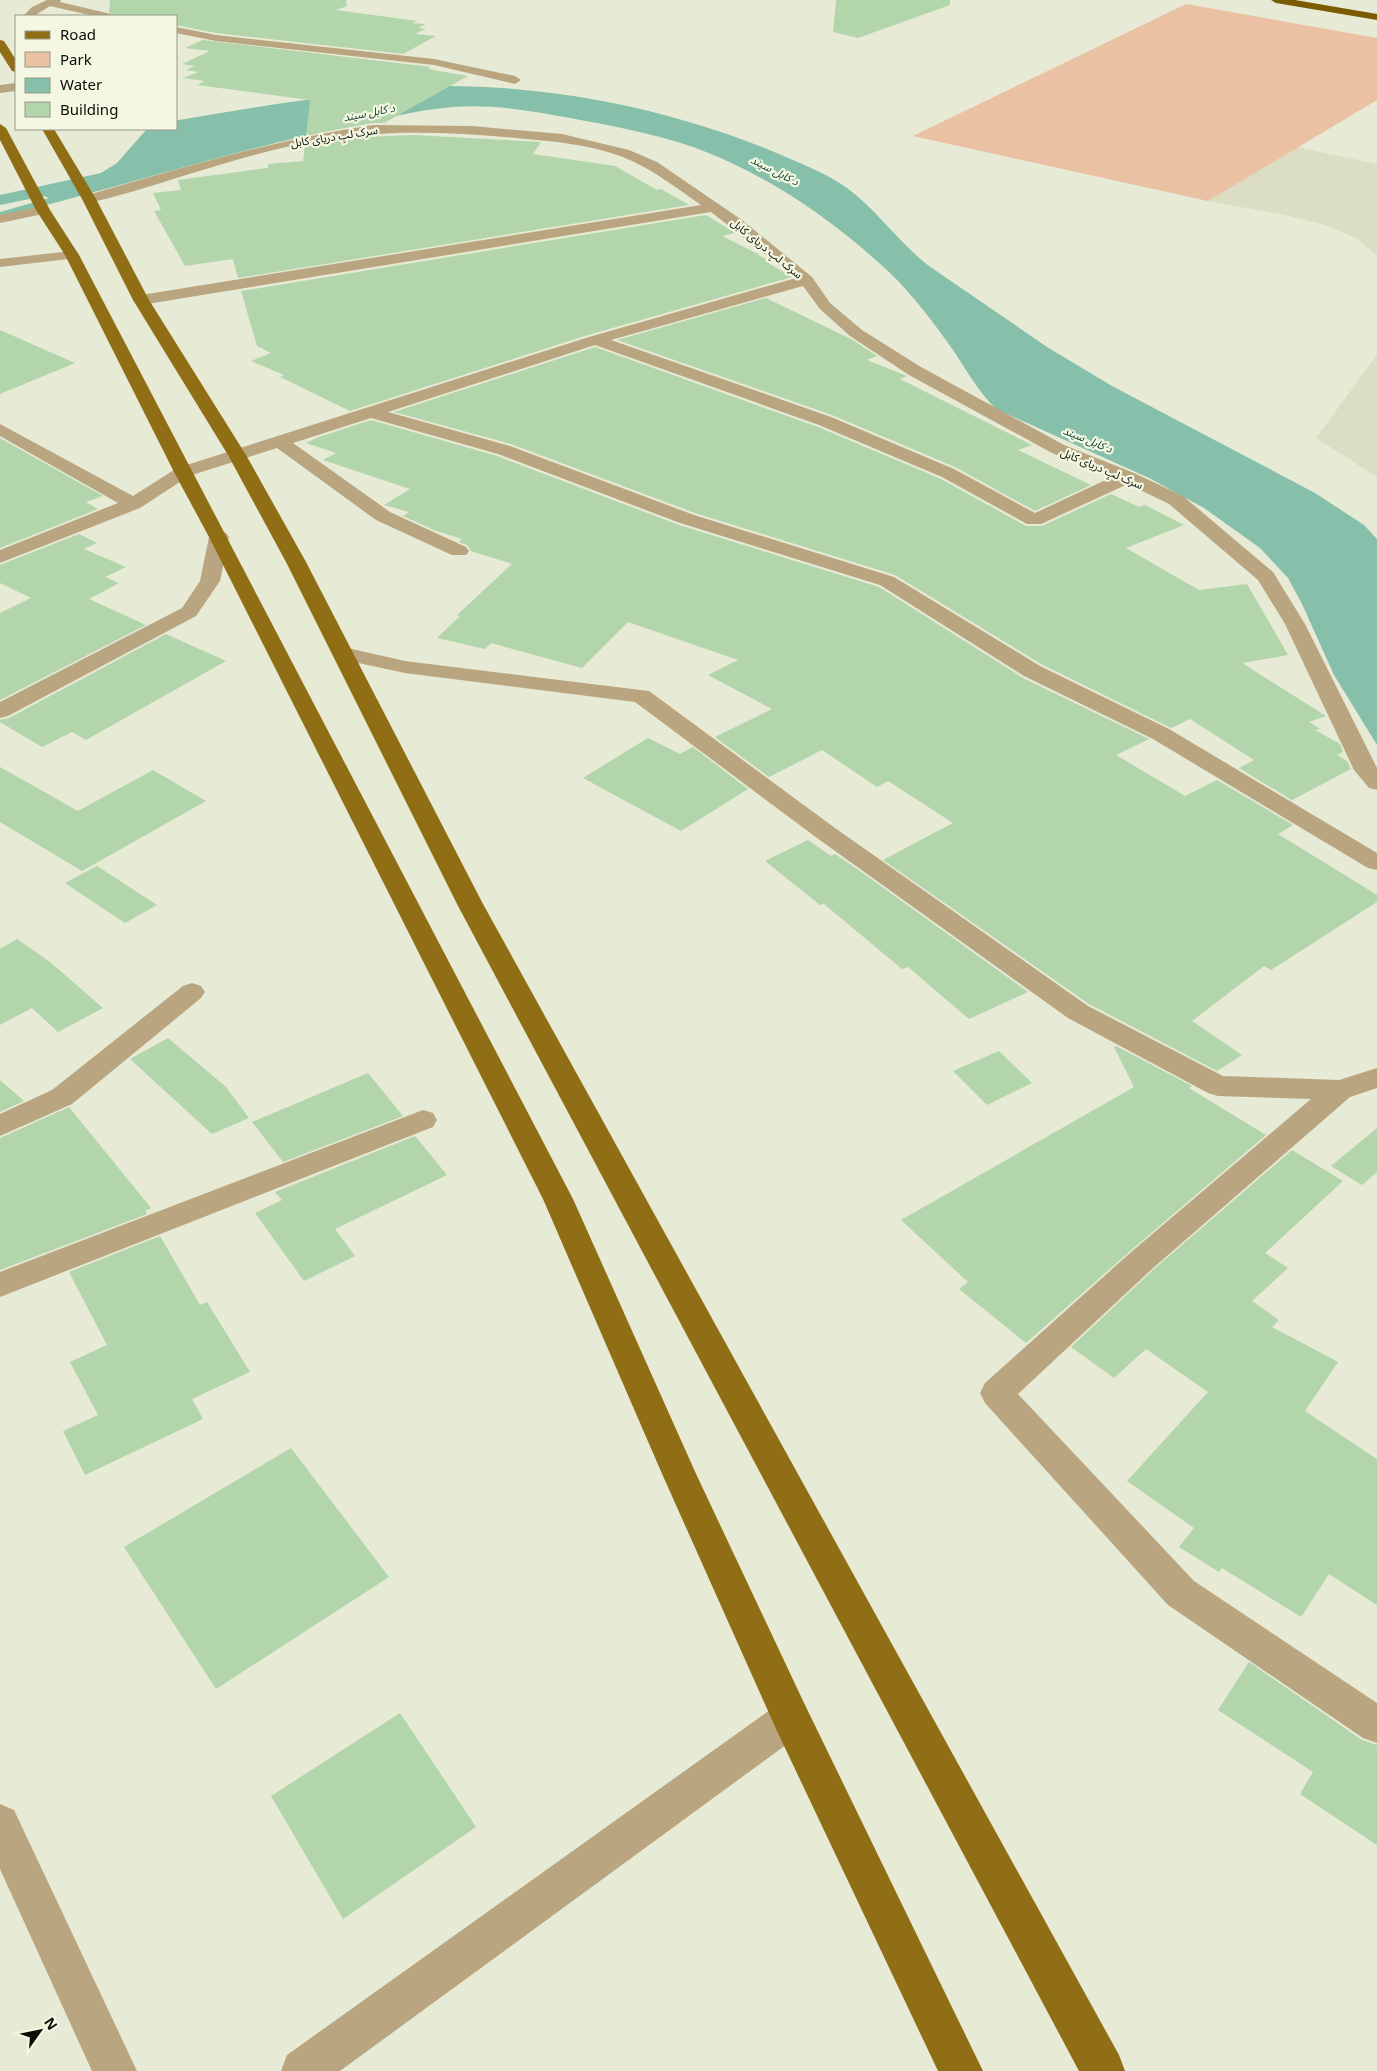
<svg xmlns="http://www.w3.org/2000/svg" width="1377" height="2071" font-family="'Noto Sans','Noto Sans Arabic',sans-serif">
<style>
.built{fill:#dbdec2}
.green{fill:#eac1a3}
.water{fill:#86bfaa}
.building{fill:#b2d5ac}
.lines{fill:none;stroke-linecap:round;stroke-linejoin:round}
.minor{fill:#b9a680;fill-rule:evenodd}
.major{fill:#906e15;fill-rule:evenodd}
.highway{fill:#7b5b00;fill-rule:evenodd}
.labels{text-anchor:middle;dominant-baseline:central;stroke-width:4.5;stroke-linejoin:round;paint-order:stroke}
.far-water-label{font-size:11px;font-style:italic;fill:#124233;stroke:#f4f7e2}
.far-street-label{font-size:11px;fill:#0d0d07;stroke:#f4f7e2}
</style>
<rect width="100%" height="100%" fill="#e7ead5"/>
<g class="built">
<polygon points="1297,147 1377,164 1377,255 1357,239 1329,226 1289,216 1208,201"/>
<polygon points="1377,355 1377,477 1316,438"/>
</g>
<polygon class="green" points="1186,4 1377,38 1377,100 1208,201 913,136"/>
<path class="water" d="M 438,86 C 553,85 673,109 779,154 C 802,164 826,173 847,188 C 877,210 899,243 929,266 L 1047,347 L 1112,386 L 1315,493 L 1364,525 L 1377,539 L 1377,745 L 1334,675 L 1302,604 L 1288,578 L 1260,548 L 1204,508 L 1149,478 L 996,409 C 978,391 967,371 953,350 C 934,323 913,295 889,272 C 833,220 768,175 696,148 C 656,134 613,126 570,118 C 531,111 493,104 453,107 C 414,110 375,121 337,129 C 223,153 113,189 0,217 L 0,212 L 49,198 L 44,196 L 0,205 L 0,195 L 101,173 L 117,163 L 146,130 L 176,129 L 176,121 L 179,120 C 265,105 351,92 438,86 Z"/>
<g class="building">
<polygon points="110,0 346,0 347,6 336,10 417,21 412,23 426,24 418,28 425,29 415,34 436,36 403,54 216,33 176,25 176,16 114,16 109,12"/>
<polygon points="836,0 950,0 950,5 858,38 833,32"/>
<polygon points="203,40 431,67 428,69 468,76 384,123 373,123 306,135 310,100 197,85 205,81 183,78 198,72 186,70 195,66 182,64 210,51 185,48"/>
<polygon points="414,135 541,142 533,154 615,166 657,190 661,189 689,205 238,278 233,259 185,266 154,211 161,210 153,193 181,190 178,180 268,168 268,164 303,161 305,145 312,144 363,137"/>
<polygon points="706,215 735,233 722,236 760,255 758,255 768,260 765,261 792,277 588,335 350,411 280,377 284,375 251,361 271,353 257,346 241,291"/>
<polygon points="766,298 853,340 877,356 867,360 907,376 900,379 1032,445 1018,450 1091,485 1035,511 955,467 832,415 617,340"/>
<polygon points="0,330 75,363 0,394"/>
<polygon points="595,347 818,427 941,479 1026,526 1042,526 1111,494 1139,507 1145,505 1184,525 1126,548 1199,590 1247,584 1288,655 1242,663 1326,716 1309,722 1320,729 1315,730 1340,744 1343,752 1337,755 1347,761 1351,769 1292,800 1239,768 1254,760 1190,719 1171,728 1041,664 895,575 695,513 511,444 394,412"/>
<polygon points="371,420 497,456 679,525 879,587 1023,678 1149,739 1116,755 1185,796 1217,780 1293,825 1278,834 1377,895 1377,902 1271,970 1264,966 1192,1021 1242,1055 1217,1071 1089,1004 883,860 953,823 888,781 877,787 822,750 769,777 715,737 772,709 708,675 738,660 628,622 582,668 491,643 485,649 437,638 460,616 457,615 512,564 471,551 467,545 459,542 462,539 434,530 403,516 409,512 384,505 410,489 323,460 336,453 306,443 319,437"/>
<polygon points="0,438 103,496 86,502 98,509 0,548"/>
<polygon points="79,534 97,543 84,549 126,567 105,577 119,583 89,599 146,625 0,700 0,613 31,598 0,583 0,565"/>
<polygon points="166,634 226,661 86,740 72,732 42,747 0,722 0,720 9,718"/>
<polygon points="648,738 680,754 693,747 748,789 681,831 583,778"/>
<polygon points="0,767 78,811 153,770 206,801 82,871 0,822"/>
<polygon points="808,840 831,856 835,854 860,871 1028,992 969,1019 908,967 902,969 824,904 820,905 765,861"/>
<polygon points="97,866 157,905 125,923 65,883"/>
<polygon points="17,939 50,962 103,1008 58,1032 32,1008 0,1025 0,949"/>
<polygon points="168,1038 226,1087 249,1118 212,1134 130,1059"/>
<polygon points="1116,1046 1192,1086 1189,1088 1266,1135 1129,1252 1026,1343 959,1289 968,1282 901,1220 1134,1087 1114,1047"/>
<polygon points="999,1051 1032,1083 987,1105 953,1071"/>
<polygon points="368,1073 403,1116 283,1162 252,1122"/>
<polygon points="0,1080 24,1101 0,1112"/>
<polygon points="69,1107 151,1208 145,1211 147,1214 0,1270 0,1138"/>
<polygon points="1377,1128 1377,1172 1362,1185 1331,1166"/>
<polygon points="415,1136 447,1175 335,1229 355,1256 304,1281 255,1213 282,1200 275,1192"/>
<polygon points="1292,1150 1343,1181 1265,1253 1288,1268 1252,1301 1279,1320 1272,1327 1338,1362 1305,1411 1377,1459 1377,1605 1329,1574 1301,1617 1222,1568 1219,1572 1179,1547 1194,1528 1127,1481 1208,1392 1146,1349 1114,1378 1071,1347 1153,1270"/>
<polygon points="160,1236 200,1305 207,1302 250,1372 192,1399 203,1419 85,1475 63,1431 98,1415 70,1362 107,1345 69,1272"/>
<polygon points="291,1448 389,1577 216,1689 124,1547"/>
<polygon points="1249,1662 1362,1740 1377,1745 1377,1845 1300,1794 1313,1772 1218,1710"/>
<polygon points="400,1713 476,1827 343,1919 271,1796"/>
</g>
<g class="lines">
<g class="minor">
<polygon points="47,0 61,0 60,2 111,14 112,16 94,16 50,6 34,16 23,16 32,7"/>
<polygon points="176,27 216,35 434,59 515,76 521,80 515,84 434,65 216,41 176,33"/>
<polygon points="16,83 16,91 0,93 0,85"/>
<path d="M 373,125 L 472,126 L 562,134 L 629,150 L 657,162 L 742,220 L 812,277 L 830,303 L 862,330 L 921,367 L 1064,445 L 1134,473 L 1183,496 L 1273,572 L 1305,624 L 1377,768 L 1377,790 L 1369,788 L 1354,770 L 1285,624 L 1258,580 L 1169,504 L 1128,484 L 1041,524 L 1027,524 L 942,477 L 819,425 L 595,345 L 388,412 L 510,446 L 694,515 L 894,577 L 1040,666 L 1169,729 L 1377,853 L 1377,870 L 1368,868 L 1153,739 L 1024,676 L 880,585 L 680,523 L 498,454 L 371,418 L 293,443 L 390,512 L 466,547 L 469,551 L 466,555 L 452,555 L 376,520 L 277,448 L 189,476 L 140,508 L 0,563 L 0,550 L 118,503 L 0,436 L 0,424 L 133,496 L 177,468 L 589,337 L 796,278 L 711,212 L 141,305 L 133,300 L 141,295 L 701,205 C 675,187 650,167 620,156 C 587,144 551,141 516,138 C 448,132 380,129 312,142 C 236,155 164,185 89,203 L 82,199 L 84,196 C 181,168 273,140 373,125 ZM 803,286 L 820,309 L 850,336 L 909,375 L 1052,453 L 1112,477 L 1035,513 L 954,469 L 831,417 L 611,340 Z"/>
<polygon points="43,206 50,210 48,213 0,223 0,215"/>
<polygon points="72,251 77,252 79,255 77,258 0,267 0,259"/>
<polygon points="219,531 226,533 229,537 220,581 196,616 8,716 0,718 0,702 182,608 200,581 209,537 212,533"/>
<polygon points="343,647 405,661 649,691 835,828 1088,1006 1223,1076 1339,1080 1377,1068 1377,1088 1350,1097 1152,1269 1018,1394 1194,1581 1377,1703 1377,1743 1363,1738 1168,1605 985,1403 980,1393 985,1383 1130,1253 1311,1099 1218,1096 1208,1093 1068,1018 817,838 635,702 405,673 335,658 332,653 335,648"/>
<polygon points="192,983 201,986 205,992 201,998 72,1104 0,1136 0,1114 52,1090 183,986"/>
<polygon points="423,1110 433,1113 437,1120 433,1127 0,1297 0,1272"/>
<polygon points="791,1700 805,1705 810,1718 805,1731 340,2071 281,2071 287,2055 777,1705"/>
<polygon points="0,1804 14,1810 137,2071 92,2071 0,1869"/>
</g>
<g class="major">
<polygon points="0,40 4,41 16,60 16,72 12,71 0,52"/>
<polygon points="0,124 6,128 50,210 79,255 573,1199 697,1476 805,1705 983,2071 938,2071 777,1731 663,1476 543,1199 209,537 174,472 65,255 36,210 0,140"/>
<polygon points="42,129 54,129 96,199 149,300 246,455 306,562 483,904 1119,2055 1125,2071 1079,2071 457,904 286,562 228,455 133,300 82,199"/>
</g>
<polygon class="highway" points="1271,0 1295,0 1377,14 1377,20 1276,3"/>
</g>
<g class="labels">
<g class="far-water-label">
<text transform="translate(369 112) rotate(-11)">د کابل سيند</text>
<text transform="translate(775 170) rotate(27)">د کابل سيند</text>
<text transform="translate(1088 439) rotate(22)">د کابل سيند</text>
</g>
<g class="far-street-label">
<text transform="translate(334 136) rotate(-9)">سرک لبِ دریای کابل</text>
<text transform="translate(767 248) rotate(39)">سرک لبِ دریای کابل</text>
<text transform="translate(1102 468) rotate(23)">سرک لبِ دریای کابل</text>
</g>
</g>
<rect x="15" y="15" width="162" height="115" fill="#f4f7e2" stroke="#98998a"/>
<rect x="25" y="31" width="25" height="8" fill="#906e15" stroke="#98998a"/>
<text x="60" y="40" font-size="15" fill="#0d0d07">Road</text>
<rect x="25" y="52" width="25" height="15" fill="#eac1a3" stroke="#98998a"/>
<text x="60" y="65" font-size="15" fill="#0d0d07">Park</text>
<rect x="25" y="78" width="25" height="15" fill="#86bfaa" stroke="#98998a"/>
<text x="60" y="90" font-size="15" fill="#0d0d07">Water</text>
<rect x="25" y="102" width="25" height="15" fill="#b2d5ac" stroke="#98998a"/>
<text x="60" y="115" font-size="15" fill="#0d0d07">Building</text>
<g transform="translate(40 2031) rotate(57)" stroke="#f4f7e2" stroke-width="4" paint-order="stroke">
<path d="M0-4L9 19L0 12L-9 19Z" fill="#0d0d07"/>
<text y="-8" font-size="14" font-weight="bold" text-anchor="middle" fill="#0d0d07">N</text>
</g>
</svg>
